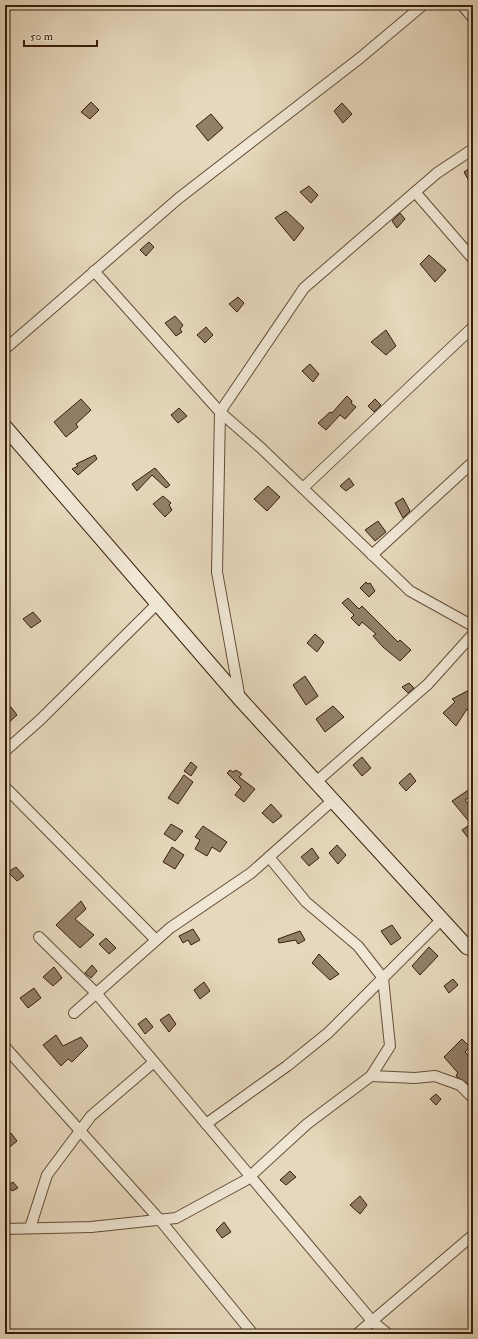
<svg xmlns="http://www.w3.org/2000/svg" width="478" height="1339" font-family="'IM FELL Double Pica',serif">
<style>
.building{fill:#927f68;stroke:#381e0c}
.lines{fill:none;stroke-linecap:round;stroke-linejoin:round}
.street-casing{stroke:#644c38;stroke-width:12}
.secondary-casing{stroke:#381e0c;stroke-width:16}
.street{stroke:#efe6d3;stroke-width:10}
.secondary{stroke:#efe6d3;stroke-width:14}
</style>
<rect width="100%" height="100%" fill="#e6d8bc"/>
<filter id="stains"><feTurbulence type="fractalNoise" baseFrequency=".005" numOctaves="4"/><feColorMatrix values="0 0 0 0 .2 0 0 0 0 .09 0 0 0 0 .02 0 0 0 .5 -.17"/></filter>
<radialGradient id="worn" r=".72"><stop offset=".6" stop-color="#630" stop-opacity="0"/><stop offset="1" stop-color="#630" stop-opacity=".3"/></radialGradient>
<g class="building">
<polygon points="91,102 99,110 90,119 81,112"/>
<polygon points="342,103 352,114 343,123 334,111"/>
<polygon points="211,114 223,128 208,141 196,126"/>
<polygon points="473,166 473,188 464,172"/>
<polygon points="309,186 318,195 311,203 300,192"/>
<polygon points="286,211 304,228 294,241 275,218"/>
<polygon points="400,213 405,219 397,228 392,221"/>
<polygon points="149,242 154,247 146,256 140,250"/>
<polygon points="429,255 446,270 435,282 420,264"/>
<polygon points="238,297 244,303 237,312 229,304"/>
<polygon points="175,316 183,325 180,329 182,332 176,336 165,323"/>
<polygon points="206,327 213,335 205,343 197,335"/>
<polygon points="386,330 396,346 386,355 371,342"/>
<polygon points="310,364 319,374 313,382 302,371"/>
<polygon points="347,396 352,401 351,403 356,407 345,419 340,415 326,430 318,423 330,412 332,413"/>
<polygon points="81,399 91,410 76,424 78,427 66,437 54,422"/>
<polygon points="375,399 381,405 374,412 368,406"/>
<polygon points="179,408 187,416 178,423 171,415"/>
<polygon points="95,455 97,459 78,475 72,469 78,466 76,464"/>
<polygon points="155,468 170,485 166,488 152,475 137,491 132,484"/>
<polygon points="349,478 354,485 346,491 340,486"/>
<polygon points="268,486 280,497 267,511 254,499"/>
<polygon points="163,496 171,503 169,505 172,510 165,517 153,504"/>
<polygon points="403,498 410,511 403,518 395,503"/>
<polygon points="378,521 386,532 375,541 365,530"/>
<polygon points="366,582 368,584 370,583 375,591 369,597 360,588"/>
<polygon points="348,598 359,609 362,606 398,642 400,640 411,650 400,661 383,647 373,636 376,634 362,622 359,626 351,618 354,615 342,603"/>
<polygon points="33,612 41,621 31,628 23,619"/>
<polygon points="315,634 324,642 317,652 307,643"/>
<polygon points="305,676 318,696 306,705 293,685"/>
<polygon points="409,683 414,688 408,693 402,687"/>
<polygon points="473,688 473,717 467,709 456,726 443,713 455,702 452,699"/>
<polygon points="333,706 344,717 325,732 316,719"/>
<polygon points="11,707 17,715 5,726 5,711"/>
<polygon points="362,757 371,768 362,776 353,765"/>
<polygon points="191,762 197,767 191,776 184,771"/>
<polygon points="230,770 233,772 236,770 242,774 239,777 255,789 244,802 235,795 241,787 227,773"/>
<polygon points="410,773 416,781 406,791 399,783"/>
<polygon points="184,775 193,782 178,804 168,798"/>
<polygon points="473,787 473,795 465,800 473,809 473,844 462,830 471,824 452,801"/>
<polygon points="271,804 282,816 273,823 262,813"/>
<polygon points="171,824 183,831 175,841 164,834"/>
<polygon points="203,826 227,842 220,852 212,847 207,856 195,849 200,840 195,837"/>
<polygon points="337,845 346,855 338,864 329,853"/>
<polygon points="172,847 184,855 175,869 163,862"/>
<polygon points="312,848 319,858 309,866 301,857"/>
<polygon points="16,867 24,876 17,881 8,872"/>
<polygon points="81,901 86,909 75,919 94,935 80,948 56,925"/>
<polygon points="392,925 401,938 391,945 381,931"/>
<polygon points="193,929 200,940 191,945 188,940 183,943 179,936"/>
<polygon points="300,931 305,940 298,944 296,940 279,943 278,939"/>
<polygon points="106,938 116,948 109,954 99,944"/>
<polygon points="429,947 438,956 420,975 412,966"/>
<polygon points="319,954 339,974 330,980 312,963"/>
<polygon points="92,965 97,971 91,978 85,973"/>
<polygon points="54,967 62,978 53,986 43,977"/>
<polygon points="453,979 458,985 449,993 444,986"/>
<polygon points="204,982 210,991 200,999 194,990"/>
<polygon points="34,988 41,998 28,1008 20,998"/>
<polygon points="169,1014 176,1024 169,1032 160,1020"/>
<polygon points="146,1018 153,1027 145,1034 138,1024"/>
<polygon points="56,1035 63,1046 81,1037 88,1046 72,1062 68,1059 61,1066 43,1045"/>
<polygon points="462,1039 470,1047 465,1052 473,1061 473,1081 468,1084 457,1077 456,1075 458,1073 444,1057"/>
<polygon points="436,1094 441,1099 436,1105 430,1099"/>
<polygon points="11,1133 17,1141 5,1151 5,1138"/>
<polygon points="290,1171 296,1177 286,1185 280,1180"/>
<polygon points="13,1182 18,1188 12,1191 7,1186"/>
<polygon points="360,1196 367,1205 360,1214 350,1205"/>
<polygon points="224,1222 231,1232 222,1238 216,1230"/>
</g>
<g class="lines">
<g class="street-casing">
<g id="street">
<polyline points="462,5 473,18"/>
<polyline points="415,192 473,259"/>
<polyline points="94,271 220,412 261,448 410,591 473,626"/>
<polyline points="5,349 179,198 360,58 423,5"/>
<polyline points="303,488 473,327"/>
<polyline points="372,555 473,462"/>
<polyline points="240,699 217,572 220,412 304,288 437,173 473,149"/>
<polyline points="5,751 40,720 158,603"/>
<polyline points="316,782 428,684 473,634"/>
<polyline points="5,787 156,940"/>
<polyline points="39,937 96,993 373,1322 388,1334"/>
<polyline points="74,1013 170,928 251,873 333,800"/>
<polyline points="5,1047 160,1220 253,1334"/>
<polyline points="371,1076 415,1078 435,1076 460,1085 473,1098"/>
<polyline points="206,1124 287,1066 328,1033 442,919"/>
<polyline points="30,1228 47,1175 91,1116 154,1062"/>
<polyline points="5,1229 91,1227 176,1218 246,1180 307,1124 371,1076 390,1046 383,978 358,946 306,902 269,857"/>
<polyline points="357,1334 473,1235"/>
</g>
</g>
<g class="secondary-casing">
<polyline id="secondary" points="5,427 240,699 467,947 473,949"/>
</g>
<use href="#street" class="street"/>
<use href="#secondary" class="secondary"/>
</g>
<rect width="478" height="1339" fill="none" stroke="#e6d8bc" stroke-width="20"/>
<rect x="6" y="6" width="466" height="1327" fill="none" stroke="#381e0c" stroke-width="2"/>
<rect x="10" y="10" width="458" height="1319" fill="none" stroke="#381e0c"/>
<path d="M24 40v6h73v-6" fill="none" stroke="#381e0c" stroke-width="2"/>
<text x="30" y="40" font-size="12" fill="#381e0c" stroke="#efe6d3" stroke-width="3" paint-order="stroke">50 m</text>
<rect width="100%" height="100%" filter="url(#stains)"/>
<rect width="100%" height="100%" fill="url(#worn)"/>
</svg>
